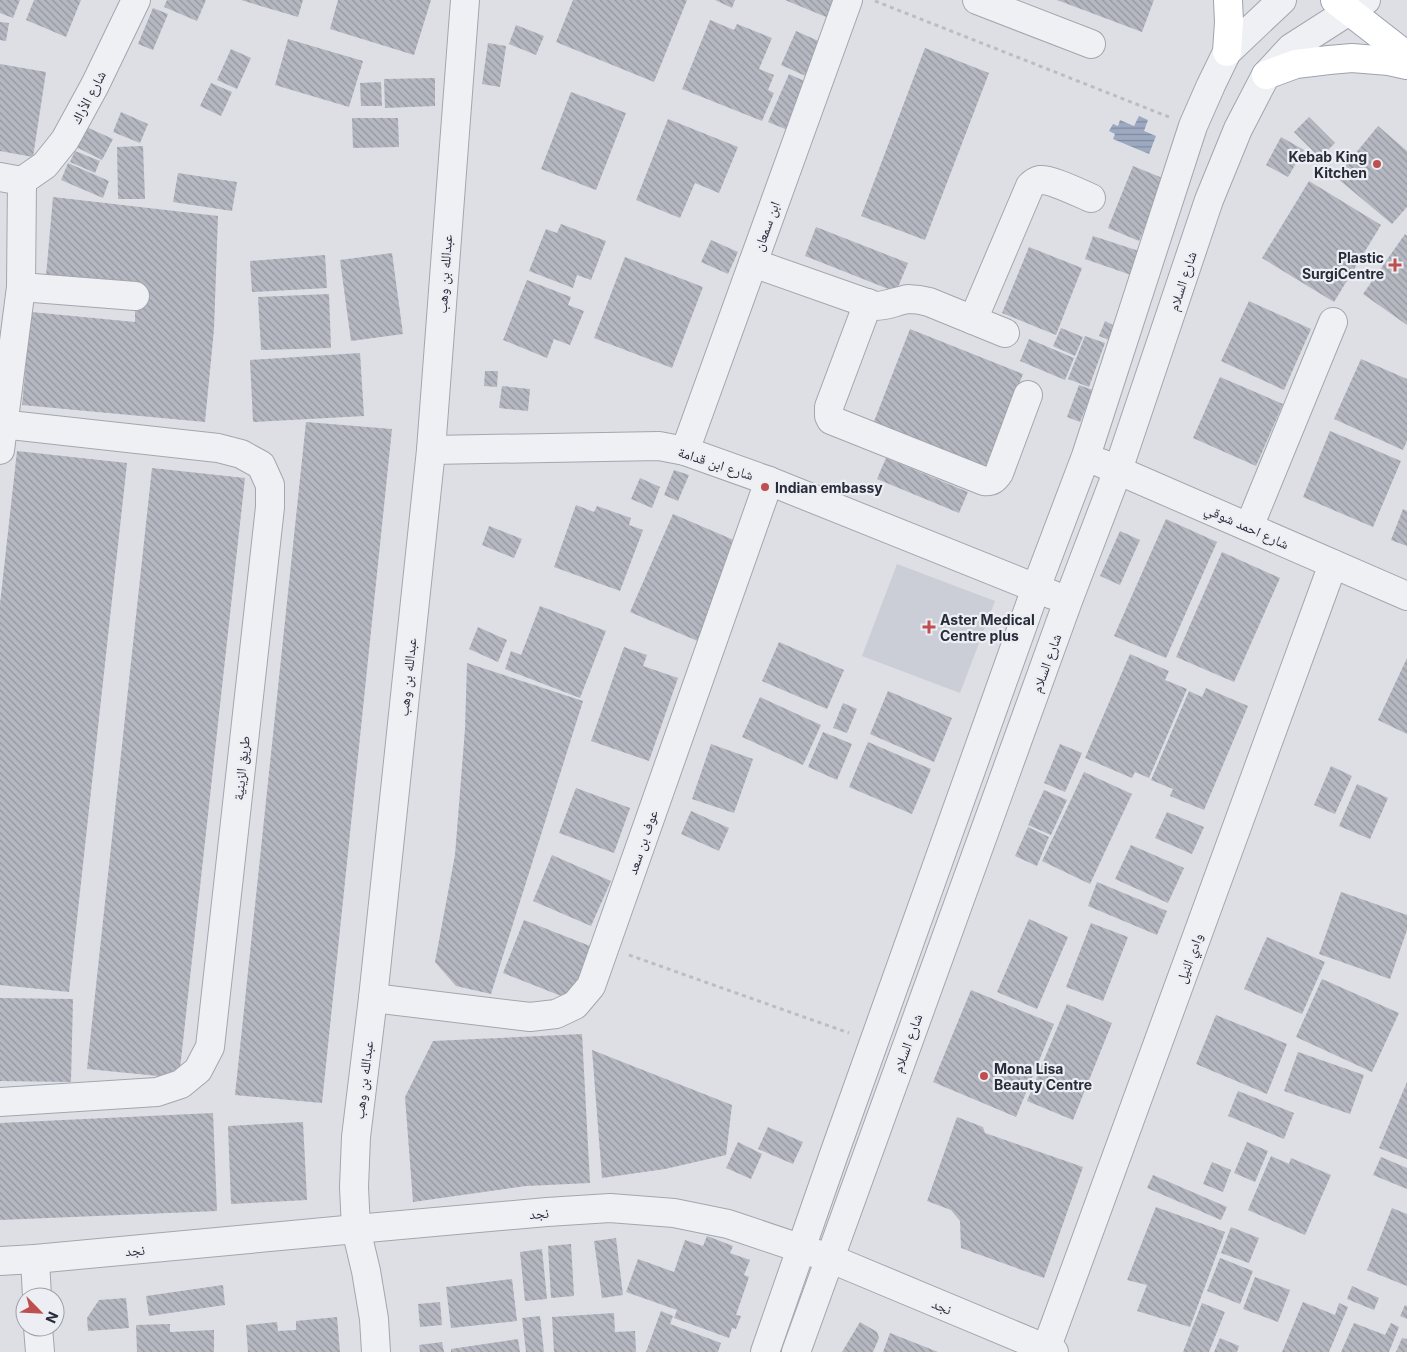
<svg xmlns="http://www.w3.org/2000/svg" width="1407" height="1352" font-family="Inter,'Noto Naskh Arabic',sans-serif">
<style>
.built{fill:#cbced6}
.water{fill:url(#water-rules)}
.building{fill:url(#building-back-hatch)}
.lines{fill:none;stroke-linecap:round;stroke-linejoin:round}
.minor-casing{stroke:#a3a6ae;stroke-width:30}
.major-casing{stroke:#9ea2af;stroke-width:30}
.path{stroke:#bbbdc4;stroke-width:3;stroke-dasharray:4 4;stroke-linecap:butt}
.minor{stroke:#eff0f4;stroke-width:28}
.major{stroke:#fff;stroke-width:28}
.poi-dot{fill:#bd4f51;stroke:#eceef3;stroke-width:2}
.labels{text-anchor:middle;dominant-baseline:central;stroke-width:4.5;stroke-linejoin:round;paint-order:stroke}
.street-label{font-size:14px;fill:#282c3a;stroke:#eceef3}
.poi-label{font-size:14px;font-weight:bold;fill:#282c3a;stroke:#eceef3;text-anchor:start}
</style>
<defs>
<pattern id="water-rules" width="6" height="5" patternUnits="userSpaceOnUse" patternTransform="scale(1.25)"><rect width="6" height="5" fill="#9ca9c1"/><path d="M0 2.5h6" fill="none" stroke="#7f8a9e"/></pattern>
<pattern id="building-back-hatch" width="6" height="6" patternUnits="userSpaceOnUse" patternTransform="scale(1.25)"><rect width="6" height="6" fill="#b5b8c1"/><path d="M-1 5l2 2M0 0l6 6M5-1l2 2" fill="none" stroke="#93969e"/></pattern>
</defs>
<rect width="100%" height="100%" fill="#dddfe5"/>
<polygon class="built" points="897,564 995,601 960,693 862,656"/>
<polygon class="water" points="1139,116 1148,120 1144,131 1156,136 1149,154 1113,139 1115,134 1109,131 1113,124 1118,126 1120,120 1134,126"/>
<g class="building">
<polygon points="0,0 20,0 13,18 0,13"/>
<polygon points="34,0 81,0 66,37 26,20"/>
<polygon points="167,0 206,0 197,21 164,7"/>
<polygon points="241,0 303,0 298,17"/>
<polygon points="338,0 431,0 414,55 330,29"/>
<polygon points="573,0 687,0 654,82 556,42"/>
<polygon points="715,0 735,0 732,8"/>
<polygon points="785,0 839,0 831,19"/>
<polygon points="1057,0 1154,0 1142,32"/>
<polygon points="153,8 168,14 153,50 138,44"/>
<polygon points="710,20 734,30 737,24 772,38 759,69 774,75 768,90 774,93 762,121 682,89"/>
<polygon points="0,22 9,23 6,41 0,40"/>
<polygon points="516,25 544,36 536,55 509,44"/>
<polygon points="796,31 823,43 808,77 781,65"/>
<polygon points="288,39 363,61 349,107 275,85"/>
<polygon points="488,43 506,46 500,87 482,84"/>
<polygon points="925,48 989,73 925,240 861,216"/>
<polygon points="231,49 251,58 237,89 217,80"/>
<polygon points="0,64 46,72 33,157 0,151"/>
<polygon points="789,74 811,84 790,131 768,122"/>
<polygon points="435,78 435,106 385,108 384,79"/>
<polygon points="381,82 382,106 361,106 360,83"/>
<polygon points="211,83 232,92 221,116 200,106"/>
<polygon points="571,92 626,113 596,190 541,169"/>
<polygon points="121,112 148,124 140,143 113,132"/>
<polygon points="1309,117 1335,143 1320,158 1294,132"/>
<polygon points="352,118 398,118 399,147 353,148"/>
<polygon points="668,119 738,147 719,193 695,183 680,218 636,200"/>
<polygon points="84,126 113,139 102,160 74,146"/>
<polygon points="1378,126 1407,151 1407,207 1392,224 1336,177"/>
<polygon points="1281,137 1304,150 1288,177 1266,165"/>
<polygon points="143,146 145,199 118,199 117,147"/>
<polygon points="75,151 100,161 95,173 70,162"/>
<polygon points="68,163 109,181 103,198 61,180"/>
<polygon points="1133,166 1165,179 1139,241 1108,228"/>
<polygon points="178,173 237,182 232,211 173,202"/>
<polygon points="1309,181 1381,225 1334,302 1262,258"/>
<polygon points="53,197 218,216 214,329 205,422 22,405 31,312 135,322 135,290 46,276"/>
<polygon points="561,224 606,241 591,280 577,275 573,288 529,271 546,229 557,233"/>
<polygon points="816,227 908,263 896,292 805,256"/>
<polygon points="1405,234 1407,236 1407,325 1363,294"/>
<polygon points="1093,236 1142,252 1134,276 1085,259"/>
<polygon points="711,240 738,252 728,274 701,262"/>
<polygon points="1029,247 1082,268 1056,335 1002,313"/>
<polygon points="392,253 403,334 351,341 340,260"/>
<polygon points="325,255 327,288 252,292 250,261"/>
<polygon points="625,257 703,287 672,368 594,338"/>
<polygon points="527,280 571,297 568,305 584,311 570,345 554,339 547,358 503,340"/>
<polygon points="329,294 331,348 261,350 258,297"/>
<polygon points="1249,301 1311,329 1284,390 1221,361"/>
<polygon points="1105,321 1115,326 1109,340 1099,336"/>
<polygon points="1061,328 1083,337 1075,356 1053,346"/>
<polygon points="910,329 1023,374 985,468 873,424"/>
<polygon points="1085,336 1105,343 1089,387 1068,379"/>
<polygon points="1029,339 1074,358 1065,380 1020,361"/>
<polygon points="360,353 364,416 253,422 250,360"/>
<polygon points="1361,359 1407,379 1407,441 1403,450 1334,419"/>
<polygon points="485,371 498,371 497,387 484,386"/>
<polygon points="1220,377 1283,404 1256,466 1193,438"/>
<polygon points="1079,385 1093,390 1080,422 1067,417"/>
<polygon points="502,386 530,389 528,411 499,408"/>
<polygon points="306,422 392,429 322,1103 235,1095"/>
<polygon points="1330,431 1401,461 1373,527 1303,497"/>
<polygon points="17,451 127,463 69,992 0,985 0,604"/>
<polygon points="886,458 968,492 959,513 877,479"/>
<polygon points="152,468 245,478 179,1078 87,1069"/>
<polygon points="674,470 689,475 678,501 664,495"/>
<polygon points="640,478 660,487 652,508 631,499"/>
<polygon points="576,505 594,512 597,506 631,518 629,525 643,530 620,591 554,567"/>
<polygon points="1403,509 1407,511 1407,546 1391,540"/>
<polygon points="673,514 743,544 700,642 630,612"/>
<polygon points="1166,519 1217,542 1166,658 1114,636"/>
<polygon points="489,526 522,539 514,558 482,545"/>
<polygon points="1120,531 1140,540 1120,585 1100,576"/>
<polygon points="1222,552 1280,578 1234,682 1176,657"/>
<polygon points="540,606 606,631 580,698 505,669 511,651 521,655"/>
<polygon points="478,627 507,640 498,662 469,649"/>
<polygon points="779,642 844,670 827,709 762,681"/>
<polygon points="624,647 647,655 643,666 678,678 649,761 591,741"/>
<polygon points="1130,654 1169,671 1165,680 1187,689 1149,778 1135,772 1132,778 1085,758"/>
<polygon points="1407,658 1407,734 1378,720"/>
<polygon points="467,663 583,701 491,994 456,986 435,962 455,855 465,729"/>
<polygon points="1206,688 1248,706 1204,810 1170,796 1173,789 1151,780 1189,691 1202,697"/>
<polygon points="888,691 952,718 934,762 870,734"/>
<polygon points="760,697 821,725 803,765 742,737"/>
<polygon points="843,703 857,709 847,733 833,728"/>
<polygon points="823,732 852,744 837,780 808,767"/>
<polygon points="868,742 931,769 912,814 849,787"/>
<polygon points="711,744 753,759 734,813 692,799"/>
<polygon points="1060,744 1082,753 1065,792 1044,783"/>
<polygon points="1331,766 1352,776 1335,814 1314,805"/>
<polygon points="1084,772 1132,794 1090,884 1042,861"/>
<polygon points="1357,784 1388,798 1370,839 1339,826"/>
<polygon points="576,788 630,808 614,853 559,833"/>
<polygon points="1044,790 1067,800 1051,835 1028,825"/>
<polygon points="691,811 729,828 719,851 681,834"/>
<polygon points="1167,812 1204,827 1192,854 1155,838"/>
<polygon points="1028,827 1049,837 1037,866 1015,856"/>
<polygon points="1131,845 1184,868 1168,903 1115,879"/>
<polygon points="552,855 611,881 591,926 533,901"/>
<polygon points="1097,882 1167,911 1157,935 1088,906"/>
<polygon points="1341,892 1407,915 1407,930 1390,979 1319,954"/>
<polygon points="1029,919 1068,937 1037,1009 997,992"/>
<polygon points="524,920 595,948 574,1001 503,973"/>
<polygon points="1091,923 1128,937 1103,1001 1066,987"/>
<polygon points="1267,937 1325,962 1302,1014 1244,989"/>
<polygon points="1322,979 1399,1013 1372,1072 1296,1037"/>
<polygon points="971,990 1054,1024 1016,1117 933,1082"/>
<polygon points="0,998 73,999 71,1082 0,1081"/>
<polygon points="1067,1004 1112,1023 1073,1120 1027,1101"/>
<polygon points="1216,1015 1287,1044 1267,1094 1196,1064"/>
<polygon points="582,1034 590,1183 526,1186 413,1202 405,1097 433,1041"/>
<polygon points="592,1050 732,1105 726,1155 665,1169 602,1178"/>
<polygon points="1298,1052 1364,1075 1350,1114 1284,1091"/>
<polygon points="1407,1082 1407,1159 1379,1148"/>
<polygon points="1238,1091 1294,1113 1284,1139 1228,1116"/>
<polygon points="213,1113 217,1211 0,1220 0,1123"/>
<polygon points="957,1117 983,1127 985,1133 1083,1167 1044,1278 961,1248 960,1221 951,1210 927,1201"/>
<polygon points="303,1122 307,1200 231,1204 228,1126"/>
<polygon points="768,1127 803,1142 793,1164 758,1149"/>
<polygon points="738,1142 762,1154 751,1179 726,1168"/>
<polygon points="1247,1142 1268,1151 1255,1182 1234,1173"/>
<polygon points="1271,1156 1289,1164 1291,1158 1331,1175 1305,1235 1248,1210"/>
<polygon points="1381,1157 1407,1168 1407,1189 1373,1175"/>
<polygon points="1212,1162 1231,1170 1223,1192 1203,1184"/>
<polygon points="1153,1175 1227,1207 1221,1220 1147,1188"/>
<polygon points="1156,1207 1225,1232 1190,1327 1137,1311 1147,1285 1127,1280"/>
<polygon points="1392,1208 1407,1214 1407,1286 1367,1270"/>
<polygon points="1231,1227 1259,1238 1249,1263 1221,1253"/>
<polygon points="707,1236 733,1246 730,1253 750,1260 744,1275 749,1277 736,1315 741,1316 736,1329 732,1328 729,1338 674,1318 677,1310 626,1292 638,1259 674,1272 685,1240 703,1246"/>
<polygon points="616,1238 623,1295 602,1298 594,1241"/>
<polygon points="571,1244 574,1296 551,1298 548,1246"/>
<polygon points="542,1249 547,1299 525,1301 520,1252"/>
<polygon points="1220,1258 1253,1271 1240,1304 1207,1291"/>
<polygon points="1255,1277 1290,1290 1278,1322 1243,1309"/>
<polygon points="512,1279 517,1321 451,1328 446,1287"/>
<polygon points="223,1285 225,1305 149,1316 146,1296"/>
<polygon points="1352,1286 1379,1298 1374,1310 1347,1299"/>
<polygon points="126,1298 129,1328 88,1331 87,1318 99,1300"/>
<polygon points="440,1302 442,1325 420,1327 418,1304"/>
<polygon points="1303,1302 1335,1315 1339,1303 1348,1307 1329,1352 1282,1352"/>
<polygon points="1202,1303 1225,1312 1209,1352 1183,1352"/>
<polygon points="1405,1305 1407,1306 1407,1319 1400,1316"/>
<polygon points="661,1311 673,1316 670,1324 721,1343 718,1352 646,1352"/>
<polygon points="614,1313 615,1332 635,1331 636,1352 554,1352 552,1317"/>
<polygon points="540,1316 544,1352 526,1352 522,1318"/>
<polygon points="337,1317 340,1352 248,1352 246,1325 277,1322 278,1331 296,1330 296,1321"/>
<polygon points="860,1322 877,1332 879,1338 873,1352 842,1352"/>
<polygon points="1354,1323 1385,1335 1391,1323 1399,1327 1389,1352 1341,1352"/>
<polygon points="170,1324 170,1332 214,1330 214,1352 137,1352 136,1325"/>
<polygon points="890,1333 938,1352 883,1352"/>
<polygon points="1220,1338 1239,1346 1237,1352 1214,1352"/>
<polygon points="1402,1338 1407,1339 1407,1352 1396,1352"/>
<polygon points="518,1339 520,1352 451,1352 451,1349"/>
<polygon points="442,1342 444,1352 420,1352 419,1345"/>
</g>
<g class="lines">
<g class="minor-casing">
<g id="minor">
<polyline points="977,0 1091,44"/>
<polyline points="0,177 22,181"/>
<polyline points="22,181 45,165 65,140 95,85 136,0"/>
<path d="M 753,263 L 875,306 C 888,306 896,301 908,299 C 915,299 922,300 929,302 L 1005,333"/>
<polyline points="21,287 135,296"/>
<path d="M 868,303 L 829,407 L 829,416 L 831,420 L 984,481 C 992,482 995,479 999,473 L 1028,395"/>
<path d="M 973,320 L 1030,186 C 1033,183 1035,181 1040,180 C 1051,179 1079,193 1091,198"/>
<polyline points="0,424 218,448 241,454 261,465 270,485 270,507 210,1047 198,1070 181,1084 157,1092 0,1102"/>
<polyline points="0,450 21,287 22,181"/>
<polyline points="431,450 659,446 685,451 769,481 1053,595"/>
<polyline points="685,451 848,0"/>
<polyline points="1101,463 1407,596"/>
<polyline points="1249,527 1333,322"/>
<polyline points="373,998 530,1017 556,1014 575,1005 591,986 769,481"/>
<polyline points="35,1259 37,1297"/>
<polyline points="0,1261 35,1259 356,1229 547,1212 610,1208 674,1213 728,1224 829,1258 1054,1352"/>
<polyline points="38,1327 40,1352"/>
<polyline points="376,1352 374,1319 366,1271 356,1229 354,1187 356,1137 373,998 431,450 465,0"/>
<polyline points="765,1352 834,1154 1036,588 1086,456 1193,126 1211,85 1227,52 1282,0"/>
<polyline points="796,1352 1068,601 1118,470 1209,200 1238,129 1266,75 1291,48 1366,0"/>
<polyline points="1045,1352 1333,564"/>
</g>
</g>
<g class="major-casing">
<g id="major">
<polyline points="1335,0 1407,56"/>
<polyline points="1227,52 1229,22 1228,0"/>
<polyline points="1266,75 1296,64 1329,60 1352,58 1389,61 1407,65"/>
</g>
</g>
<g class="path">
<polyline points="875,1 1169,117"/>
<polyline points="629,955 849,1033"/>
</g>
<use href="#minor" class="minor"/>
<use href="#major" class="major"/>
</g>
<g class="poi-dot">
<circle cx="1377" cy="164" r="5"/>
<path d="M1392.5 257.5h5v5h5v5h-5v5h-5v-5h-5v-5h5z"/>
<circle cx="765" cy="487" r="5"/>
<path d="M926.5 619.5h5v5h5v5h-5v5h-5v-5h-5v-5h5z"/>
<circle cx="984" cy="1076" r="5"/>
</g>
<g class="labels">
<g class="street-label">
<text transform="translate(88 97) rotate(-62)">شارع الأراك</text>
<text transform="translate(766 226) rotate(-70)">ابن سمعان</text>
<text transform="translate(444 274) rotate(-86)">عبدالله بن وهب</text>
<text transform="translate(1182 281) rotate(-72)">شارع السلام</text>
<text transform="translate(716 463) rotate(18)">شارع ابن قدامة</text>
<text transform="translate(1247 526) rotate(24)">شارع احمد شوقي</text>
<text transform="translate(1046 663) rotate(-70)">شارع السلام</text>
<text transform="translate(407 677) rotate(-84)">عبدالله بن وهب</text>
<text transform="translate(241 768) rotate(-84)">طريق الزينية</text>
<text transform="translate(642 842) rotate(-71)">عوف بن سعد</text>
<text transform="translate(1189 958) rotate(-70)">وادي النيل</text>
<text transform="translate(907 1043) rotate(-70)">شارع السلام</text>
<text transform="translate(363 1080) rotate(-83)">عبدالله بن وهب</text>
<text transform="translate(539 1213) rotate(-5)">نجد</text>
<text transform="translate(135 1250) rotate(-5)">نجد</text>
<text transform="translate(942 1306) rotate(23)">نجد</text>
</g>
<g class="poi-label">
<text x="1367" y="156" text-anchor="end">Kebab King<tspan x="1367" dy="16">Kitchen</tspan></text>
<text x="1384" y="257" text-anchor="end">Plastic<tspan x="1384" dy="16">SurgiCentre</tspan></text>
<text x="775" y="487">Indian embassy</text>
<text x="940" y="619">Aster Medical<tspan x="940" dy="16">Centre plus</tspan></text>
<text x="994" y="1068">Mona Lisa<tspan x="994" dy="16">Beauty Centre</tspan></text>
</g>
</g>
<g transform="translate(40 1312) rotate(114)"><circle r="24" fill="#eceef3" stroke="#9ea0a9"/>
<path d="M0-4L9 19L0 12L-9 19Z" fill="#bd4f51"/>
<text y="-8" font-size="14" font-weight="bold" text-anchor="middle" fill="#282c3a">N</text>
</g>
</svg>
